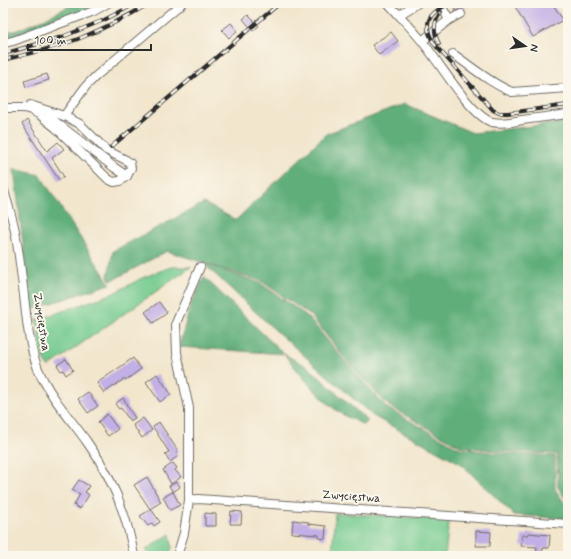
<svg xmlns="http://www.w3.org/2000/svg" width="571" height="559" font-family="Mynerve,sans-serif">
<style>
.green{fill:#76cb8f;stroke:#507b5d}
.forest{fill:#60af7a;stroke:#466d52}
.building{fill:#c2afe5}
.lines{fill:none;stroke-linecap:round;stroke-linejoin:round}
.minor-casing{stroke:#716c64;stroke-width:10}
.minor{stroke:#fff;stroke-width:8}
.rail-casing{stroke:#2b2b2b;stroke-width:4}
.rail{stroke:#fbf7ec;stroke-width:2.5;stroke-dasharray:8;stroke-linecap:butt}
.labels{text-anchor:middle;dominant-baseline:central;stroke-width:4;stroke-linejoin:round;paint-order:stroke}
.street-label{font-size:12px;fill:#2b2b2b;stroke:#fbf7ec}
</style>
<rect width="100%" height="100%" fill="#fbf7ec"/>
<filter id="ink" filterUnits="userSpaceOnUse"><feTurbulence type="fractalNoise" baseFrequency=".025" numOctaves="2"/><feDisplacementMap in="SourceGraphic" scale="8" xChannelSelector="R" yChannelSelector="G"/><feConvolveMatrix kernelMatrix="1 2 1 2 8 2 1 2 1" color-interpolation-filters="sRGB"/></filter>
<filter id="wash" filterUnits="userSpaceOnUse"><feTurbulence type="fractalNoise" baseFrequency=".012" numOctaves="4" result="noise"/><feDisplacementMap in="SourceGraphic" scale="16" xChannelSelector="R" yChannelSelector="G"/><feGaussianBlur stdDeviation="0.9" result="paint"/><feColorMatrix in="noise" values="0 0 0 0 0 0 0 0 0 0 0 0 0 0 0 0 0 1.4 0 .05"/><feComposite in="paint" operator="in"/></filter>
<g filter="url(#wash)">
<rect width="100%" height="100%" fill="#f2e6cd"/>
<g class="green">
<path d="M 171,267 L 191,267 L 48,367 C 41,353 39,336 37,320 L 114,293 L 142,278 Z"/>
<polygon points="335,513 449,520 445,556 332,556"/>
<polygon points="170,534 172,548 169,556 148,556 147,549"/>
</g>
<g class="forest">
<polygon points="75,3 101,3 17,40 3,39 3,32 15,31 44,19"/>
<polygon points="405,104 473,133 568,122 568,503 558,487 557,454 497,451 460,446 389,406 351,366 310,315 261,281 167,251 111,281 108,277 113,251 204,203 236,220 326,134"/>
<polygon points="14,169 40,175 110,284 31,310"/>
<polygon points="203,263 260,283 307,316 349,366 387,408 459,448 496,453 555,456 555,489 568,508 568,519 514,515 460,463 373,416 275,330"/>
<path d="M 204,277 L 284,354 L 308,367 L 368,421 L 364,425 C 358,422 351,419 345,416 C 320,401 302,376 284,354 L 179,347 L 190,307 Z"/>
</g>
<g id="blocks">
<g class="building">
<polygon points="451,3 472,3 462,9 456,11"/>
<polygon points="513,3 552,3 563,20 533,37"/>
<polygon points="248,15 259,26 253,31 243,19"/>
<polygon points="231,23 237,31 229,38 222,30"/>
<polygon points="391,32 398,41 379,55 372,45"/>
<polygon points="47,74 49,80 26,87 24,81"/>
<polygon points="27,120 47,151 58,142 64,149 52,158 64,177 59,180 22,124"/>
<polygon points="159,302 167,313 153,323 145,312"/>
<polygon points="133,358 141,369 126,380 124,379 104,393 97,383"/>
<polygon points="66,359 73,370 66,375 63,370 61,371 57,365"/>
<polygon points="157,374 171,394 160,402 146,382"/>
<polygon points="88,392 98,406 88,413 78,399"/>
<polygon points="123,398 127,404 126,404 135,418 130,421 121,408 119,409 115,404"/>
<polygon points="107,414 118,429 108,436 98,422"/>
<polygon points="143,418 152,430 142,438 133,425"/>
<polygon points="159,422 178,451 177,451 178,452 176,453 178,456 170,462 165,454 169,452 153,427"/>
<polygon points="173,463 177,468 175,470 181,477 171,484 163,470"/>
<polygon points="147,477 161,502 150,509 134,485"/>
<polygon points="79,480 89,486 85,492 89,495 80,509 74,505 80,494 72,490"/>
<polygon points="177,482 180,487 173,492 180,505 170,510 163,497 173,492 169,486"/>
<polygon points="151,509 160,522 154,526 152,523 148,526 140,516"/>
<polygon points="231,511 242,512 241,524 230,524"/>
<polygon points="205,513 216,514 216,526 205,526"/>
<polygon points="293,520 308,522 308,524 326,526 325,539 319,538 319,535 292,533"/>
<polygon points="476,531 491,532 490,546 476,546"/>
<polygon points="528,533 550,535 549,548 543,548 542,554 536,554 537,547 521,546 522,535 528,535"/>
</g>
</g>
</g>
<g filter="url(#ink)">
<use href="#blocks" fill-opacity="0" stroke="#716c64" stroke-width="1"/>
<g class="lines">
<g class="minor-casing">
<g id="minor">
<path d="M 388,3 C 401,18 417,33 428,49 C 441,66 473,117 492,122 C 502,124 513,122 522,120 C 538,118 553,116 568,114"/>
<polyline points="440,3 449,20"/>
<polyline points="399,15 418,3"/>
<polyline points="422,41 449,20 461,14"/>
<polyline points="3,43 13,41 94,11 108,3"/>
<path d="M 453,54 C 472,67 490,83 512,92 L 568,88"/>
<polyline points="30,105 64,116 86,86 96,76 182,3"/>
<polyline points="7,108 24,108 31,110 40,115 56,128 108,179 114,182 120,181 127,176 131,168 130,163 126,160 106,150 80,124 64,116"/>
<polyline points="48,116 115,168 127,176"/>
<path d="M 3,187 C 7,202 12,216 15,231 C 18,247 20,263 22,279 C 26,309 27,340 38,369 C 50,397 70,418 87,442 C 112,476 127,515 134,556"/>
<polyline points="189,500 189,408 177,353 176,323 200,267"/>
<polyline points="177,556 184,533 189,500 198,499 568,524"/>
</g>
</g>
<use href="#minor" class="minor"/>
<g class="rail-casing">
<g id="rail">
<path d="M 450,3 C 445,6 438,9 434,13 C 423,23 429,36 435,45 L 493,110 L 499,113 L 508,113 L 568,105"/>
<path d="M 439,44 C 433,32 433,23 441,12"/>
<polyline points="3,54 62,37 104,20 137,3"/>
<path d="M 3,60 C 28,54 54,48 78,39 C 103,29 127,17 150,3"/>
<polyline points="111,147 280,3"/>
</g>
</g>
<use href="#rail" class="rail"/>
</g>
</g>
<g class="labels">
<g class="street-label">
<text transform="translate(41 322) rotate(81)">Zwycięstwa</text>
<text transform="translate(351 497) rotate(4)">Zwycięstwa</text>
</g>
</g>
<rect width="571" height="559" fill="none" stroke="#fbf7ec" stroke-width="16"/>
<g transform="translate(525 46) rotate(103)" stroke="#fbf7ec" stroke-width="3" paint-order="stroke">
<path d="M0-3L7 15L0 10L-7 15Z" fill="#2b2b2b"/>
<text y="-6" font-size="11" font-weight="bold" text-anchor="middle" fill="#2b2b2b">N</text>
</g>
<path d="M28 44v6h123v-6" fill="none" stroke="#2b2b2b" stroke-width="2"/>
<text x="34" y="44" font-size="12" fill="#2b2b2b" stroke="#fbf7ec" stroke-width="3" paint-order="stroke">100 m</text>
</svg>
